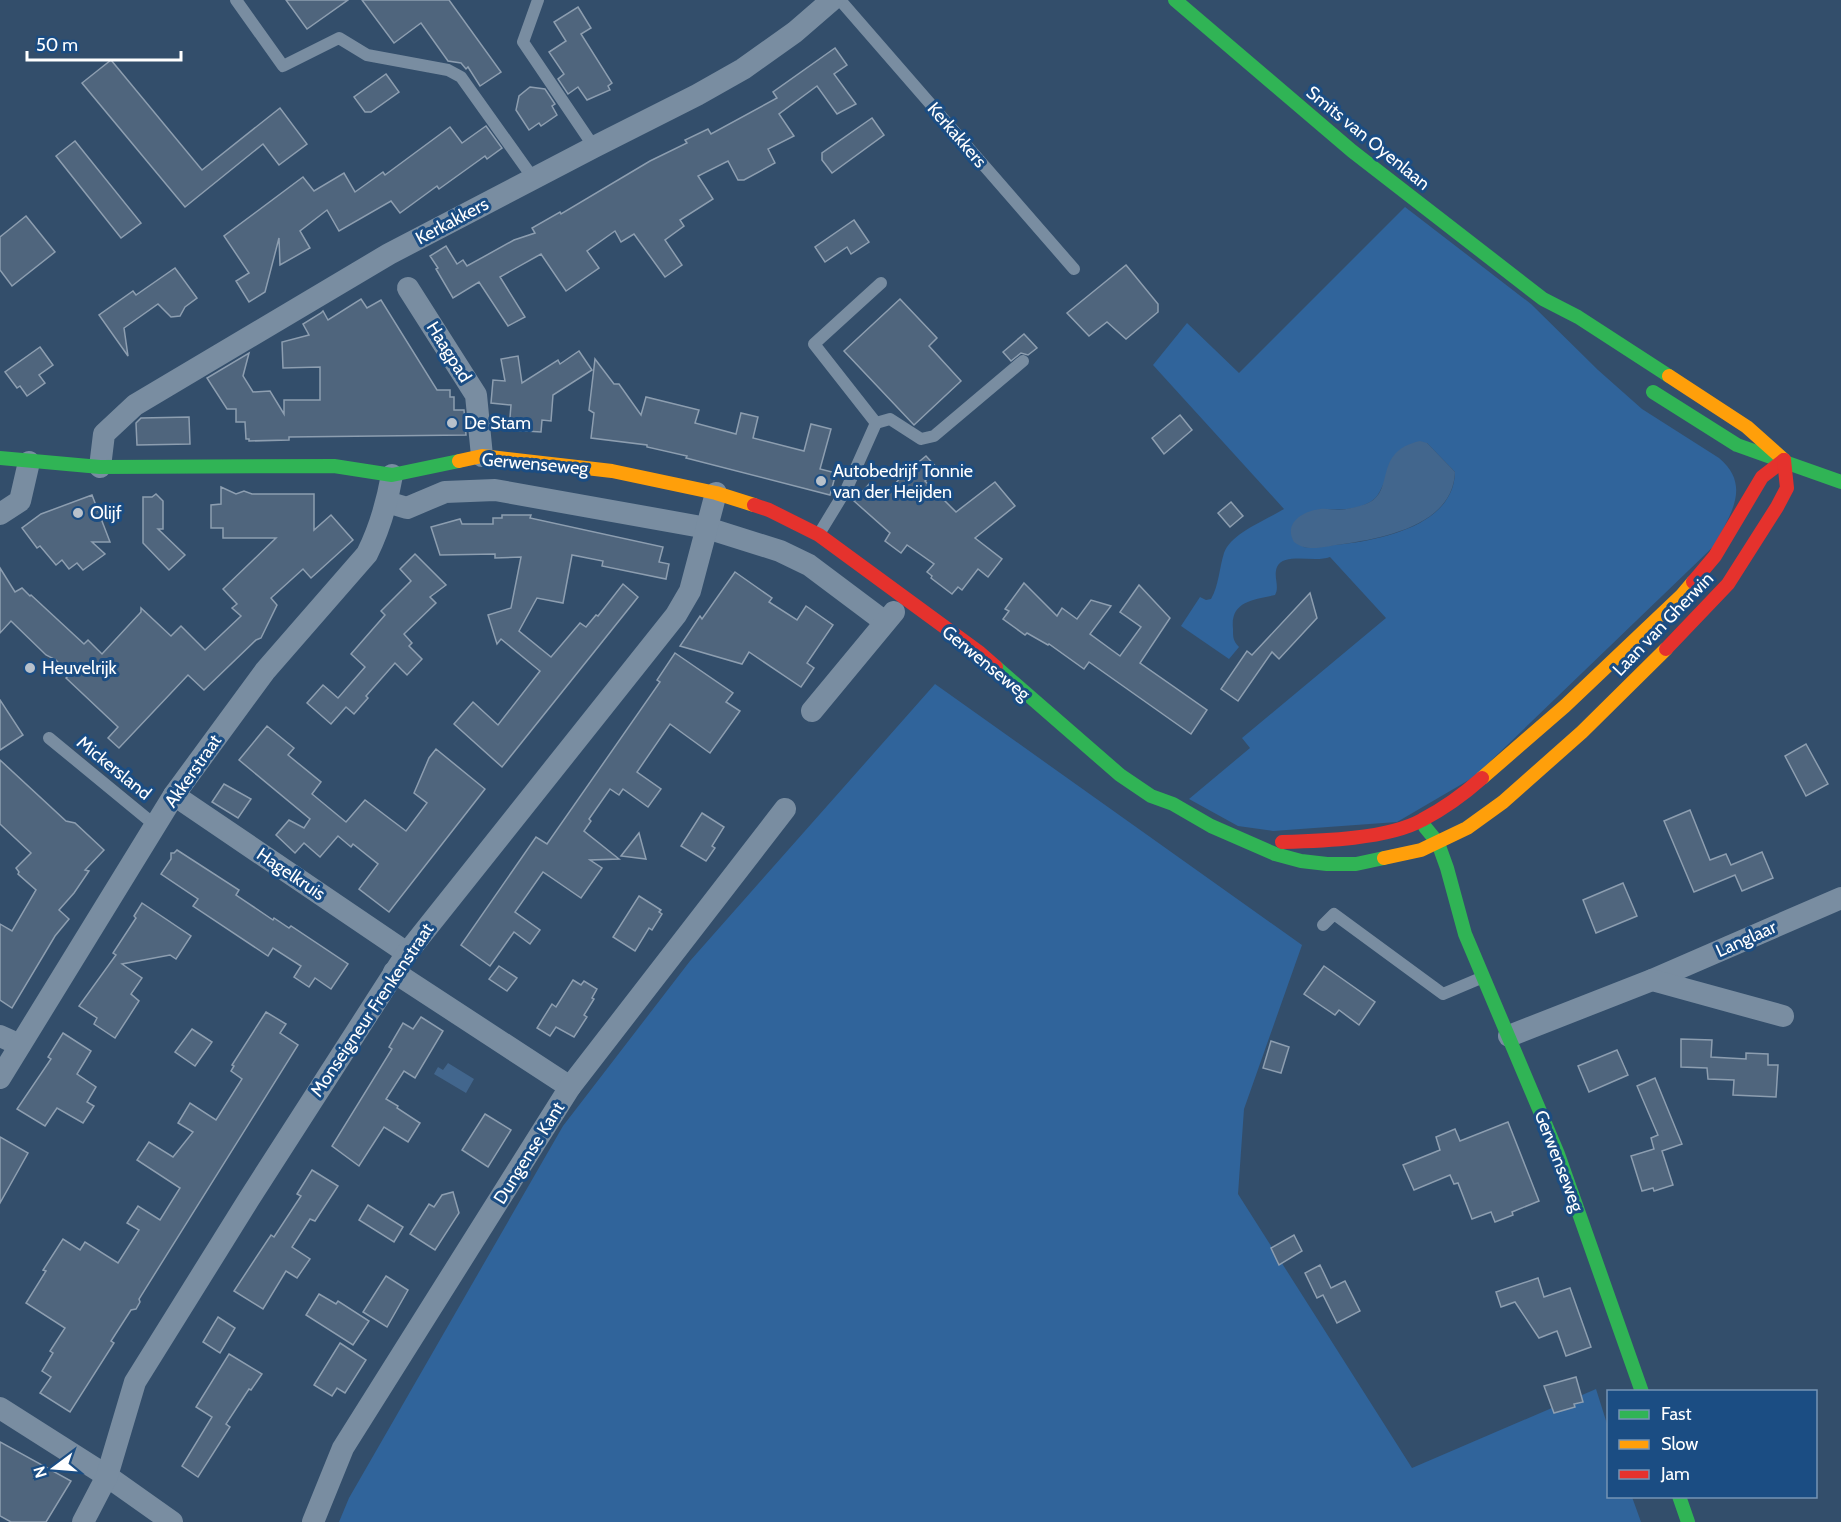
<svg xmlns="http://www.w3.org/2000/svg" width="1841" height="1522" font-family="Cabin,sans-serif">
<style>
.green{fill:#30649b;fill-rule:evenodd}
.water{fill:#42668d}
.building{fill:#4f657d;stroke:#8d9eb0;stroke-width:1.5}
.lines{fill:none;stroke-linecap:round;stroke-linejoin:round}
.lane{stroke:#798da1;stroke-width:12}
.street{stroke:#798da1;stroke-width:22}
.fast{stroke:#30b455;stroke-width:14}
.slow{stroke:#ff9f0a;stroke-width:14}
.jam{stroke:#e5322d;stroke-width:14}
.poi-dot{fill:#b8c1cb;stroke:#1b4d83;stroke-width:2}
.labels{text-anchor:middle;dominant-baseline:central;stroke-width:6;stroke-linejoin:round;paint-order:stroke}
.street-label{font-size:18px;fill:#fff;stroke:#1b4d83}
.poi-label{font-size:18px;fill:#fff;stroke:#1b4d83;text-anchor:start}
</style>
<rect width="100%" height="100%" fill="#334e6b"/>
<g class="green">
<path d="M 1405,207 L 1531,304 L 1598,370 L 1642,409 L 1719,458 C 1752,486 1730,514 1715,545 L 1474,777 L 1397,822 L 1273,831 L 1238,826 L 1189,799 L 1250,748 L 1242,738 L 1386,618 L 1330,557 C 1315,563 1284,552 1277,567 C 1273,577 1280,586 1275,595 C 1253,600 1230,601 1233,629 C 1233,637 1233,641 1239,647 L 1229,659 L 1181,626 L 1200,597 L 1206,600 L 1211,599 C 1219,585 1219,569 1224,553 C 1231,533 1266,520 1284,509 L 1153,365 L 1187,323 L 1239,373 ZM 1427,443 L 1455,472 C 1454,524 1385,539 1344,544 C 1330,545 1317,548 1303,547 L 1320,509 C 1337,510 1365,511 1377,496 C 1381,491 1382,485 1386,480 C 1398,466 1414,455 1427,443 Z"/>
<polygon points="935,684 1302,945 1244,1109 1238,1194 1412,1468 1596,1389 1608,1427 1608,1496 1632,1497 1641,1522 339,1522 349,1498 563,1126 690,961"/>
</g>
<g class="water">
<path d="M 1420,441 L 1427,443 L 1455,472 C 1453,525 1384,538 1343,544 C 1327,546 1307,553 1294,542 C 1283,523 1303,511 1320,509 C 1326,508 1333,510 1339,510 C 1348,509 1358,507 1366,504 C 1397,492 1371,452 1420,441 Z"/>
<polygon points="448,1063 474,1079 466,1093 434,1074 438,1067 443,1070"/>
</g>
<g class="building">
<polygon points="286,0 348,0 307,29"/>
<polygon points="362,0 449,0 501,72 480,86 468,67 466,69 461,63 448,61 421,23 394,43"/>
<polygon points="578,7 591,28 581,34 612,83 608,86 610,90 587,100 578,87 568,94 558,79 564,74 549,52 566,41 554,22"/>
<polygon points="835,48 847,65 834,74 856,104 837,114 817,86 779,114 794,136 768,149 775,163 744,180 738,180 728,161 698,176 713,199 680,220 684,226 665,240 682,265 665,277 634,234 621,242 615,231 587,251 599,268 566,291 541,254 500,277 525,317 508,326 479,282 453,298 436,269 438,268 430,256 446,246 457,264 463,260 467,266 514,240 535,233 532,228 560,212 561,214 650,161 687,143 685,140 708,129 711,134 777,98 773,92"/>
<polygon points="111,60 202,170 280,108 307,144 279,165 263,144 185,207 82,83"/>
<polygon points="386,74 399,92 371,112 365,112 354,97"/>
<polygon points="530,87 545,89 555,104 552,106 557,115 541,126 539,123 529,130 516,110 519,96"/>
<polygon points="872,118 884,135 832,173 822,160 822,153"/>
<polygon points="486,126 502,148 487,159 485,156 439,189 437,186 400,213 391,201 339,231 327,210 300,231 310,248 280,265 279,238 265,292 249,302 236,281 249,273 224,236 303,177 314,191 344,173 355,192 383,172 385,175 450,127 462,143"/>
<polygon points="75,141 141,223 121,238 56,156"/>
<polygon points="26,216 55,252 12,286 0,270 0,237"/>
<polygon points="854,220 869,242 851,254 847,247 825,262 815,247"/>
<polygon points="1126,265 1158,304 1158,312 1126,339 1107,322 1089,336 1067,313"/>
<polygon points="175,268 197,298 185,307 180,316 171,317 158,304 124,328 128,356 99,315 133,291 136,295"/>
<polygon points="361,299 367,308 381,300 437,390 450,390 450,397 454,397 454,410 464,410 466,435 289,437 289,440 249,441 249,439 246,439 245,422 236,422 236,409 227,409 207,378 249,353 243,376 253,392 270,391 284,414 284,400 320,400 320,367 283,368 282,342 309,335 303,324 321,313 323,311 328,320"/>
<polygon points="900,299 937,338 929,346 961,381 914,425 844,351"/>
<polygon points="1024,334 1037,348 1028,355 1021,353 1011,361 1003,352"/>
<polygon points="40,347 53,365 39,375 45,383 27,396 20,386 17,388 5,372"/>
<polygon points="579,351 592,370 553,395 551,421 542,420 541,432 509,430 511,405 491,403 493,380 505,381 501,359 518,356 522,383 558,360 560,364"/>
<polygon points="595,359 614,384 619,384 641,415 646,397 699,410 695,423 736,434 741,413 758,417 753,438 804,451 811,424 831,429 820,469 836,473 830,495 686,458 687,456 647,447 647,445 591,438 594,413 589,410"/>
<polygon points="1180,415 1192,430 1164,454 1152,438"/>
<polygon points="189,417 190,444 137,445 136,423 141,418"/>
<polygon points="926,456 938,469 925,481 956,512 995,482 1015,506 975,538 1002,559 988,577 978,569 962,590 958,587 952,594 931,578 932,576 927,572 934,564 907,545 901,553 885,541 890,533 854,501 870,483 884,496 903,475"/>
<polygon points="221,487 236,494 244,491 252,494 314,494 314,530 331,515 353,540 311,578 303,569 271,598 277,605 261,638 256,640 204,690 188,675 119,748 108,738 118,727 66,678 70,674 56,660 46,655 11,621 0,633 0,568 15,592 22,588 30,596 31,595 84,644 88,640 102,654 141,612 141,608 171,636 181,626 205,650 241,616 232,608 237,604 223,589 276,538 223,538 223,528 211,528 211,505 221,504"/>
<polygon points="156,494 163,501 163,529 158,529 185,555 169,570 143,543 143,497 152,497"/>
<polygon points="92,495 110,542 92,542 105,554 83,570 77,563 69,569 62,560 56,565 40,546 37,548 22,528 41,514"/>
<polygon points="1231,502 1243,516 1230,527 1218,513"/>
<polygon points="502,515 531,515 530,518 663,547 659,562 669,564 666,579 602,566 603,561 572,555 563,603 537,598 519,631 551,657 580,623 586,627 596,615 598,616 623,584 638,597 502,767 454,724 473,702 498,725 540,671 501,639 497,644 488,615 511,608 521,557 495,558 495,554 440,555 431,527 460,519 462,524 493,524 493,518 502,518"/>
<polygon points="415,554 446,585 430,597 436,603 404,634 412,643 409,646 422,659 407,675 395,663 366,696 368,698 354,714 346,707 331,724 307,703 323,685 338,698 365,667 351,654 385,615 381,611 411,581 400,569"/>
<polygon points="735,572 772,598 769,602 797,620 806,606 833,625 807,663 814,668 801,687 749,652 742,664 680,646 700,616 702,619"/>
<polygon points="1024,583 1057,616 1062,608 1077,619 1091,600 1111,606 1090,634 1120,656 1141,627 1120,612 1139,585 1170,618 1140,663 1207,710 1191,734 1089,662 1084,669 1049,644 1048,645 1027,633 1025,635 1003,619 1009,611 1005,609"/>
<polygon points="1310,593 1317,618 1279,659 1272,652 1238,701 1221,689 1247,651 1252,655"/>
<polygon points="675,653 733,693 726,702 740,711 710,753 670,724 637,772 661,789 648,807 623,789 619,795 610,789 589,819 591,821 584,831 619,859 590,860 602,868 581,898 543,872 515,912 540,930 530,944 514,932 490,966 461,945 536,837 547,844 660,682 657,680"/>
<polygon points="0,700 23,735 0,750"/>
<polygon points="267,726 294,748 288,755 321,782 312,794 346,822 365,800 406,831 427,803 414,793 429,758 436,749 485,789 389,912 359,889 378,864 353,844 351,847 338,836 320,857 304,843 295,853 276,835 289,820 304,828 310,819 239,760"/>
<polygon points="1806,744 1828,784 1806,796 1785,756"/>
<polygon points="0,760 66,821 75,823 104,850 85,870 89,871 74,893 59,910 69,919 55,936 12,1008 0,1000 0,924 12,931 36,890 18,874 19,872 16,868 31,853 0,824"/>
<polygon points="224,784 251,799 238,818 212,802"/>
<polygon points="1690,810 1710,860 1726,854 1731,865 1762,852 1773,878 1742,891 1735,875 1694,892 1664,821"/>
<polygon points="702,813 724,827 712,846 715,848 706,861 681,846"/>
<polygon points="639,833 646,859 621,856"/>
<polygon points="177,850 239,890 236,895 273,920 274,918 289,928 291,926 348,964 331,989 315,978 309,987 294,977 301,966 273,948 268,956 193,906 198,899 161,874 171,859 171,853 174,853"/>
<polygon points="1623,883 1637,916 1596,933 1583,900"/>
<polygon points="639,896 661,910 659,912 662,914 652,930 649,928 635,951 613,937"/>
<polygon points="142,903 191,936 176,959 170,955 122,964 142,978 131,994 139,1001 115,1038 94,1024 97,1018 79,1006 116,955 113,953 136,918 134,916"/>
<polygon points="499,966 517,978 507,991 489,979"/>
<polygon points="1324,966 1375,1002 1359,1025 1339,1010 1335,1015 1304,994"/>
<polygon points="573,980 581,985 584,981 597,989 592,998 594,999 584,1015 587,1017 574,1037 556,1027 550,1036 537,1028 552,1004 556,1007"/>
<polygon points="266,1012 286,1024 280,1033 298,1045 139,1299 140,1302 136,1309 131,1310 111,1341 114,1343 70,1412 40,1393 51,1377 42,1371 53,1353 50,1351 65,1328 26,1303 46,1271 43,1270 63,1239 80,1250 85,1242 118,1263 139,1230 127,1223 138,1206 160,1220 180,1188 137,1160 149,1142 173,1157 193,1132 178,1123 190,1103 216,1120 242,1079 231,1071 234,1066 232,1065"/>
<polygon points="421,1017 443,1031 415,1078 404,1071 386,1099 398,1106 397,1108 420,1123 408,1142 384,1127 359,1166 332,1146 392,1049 389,1047 403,1023 413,1029"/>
<polygon points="192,1029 212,1042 195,1066 175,1052"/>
<polygon points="63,1033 91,1051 77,1074 96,1087 87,1102 94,1106 83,1123 57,1108 45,1126 17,1109 51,1059 48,1057"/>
<polygon points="1681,1039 1712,1040 1711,1057 1746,1059 1746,1053 1768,1054 1768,1065 1778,1065 1776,1097 1733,1095 1734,1080 1708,1079 1707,1068 1681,1067"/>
<polygon points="1271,1041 1289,1047 1281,1073 1263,1068"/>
<polygon points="1617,1050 1628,1075 1589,1092 1578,1066"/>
<polygon points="1655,1078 1682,1144 1662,1151 1673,1185 1654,1191 1653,1188 1642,1191 1631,1156 1654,1149 1651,1138 1658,1135 1637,1086"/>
<polygon points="485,1114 511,1130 488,1167 462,1150"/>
<polygon points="1508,1122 1539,1201 1512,1212 1513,1215 1495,1222 1491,1212 1472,1219 1458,1183 1454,1184 1450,1175 1414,1190 1403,1165 1440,1150 1436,1137 1455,1129 1460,1141"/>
<polygon points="0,1137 28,1153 0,1203"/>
<polygon points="312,1170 338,1186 315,1221 310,1219 292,1247 310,1259 297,1278 286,1271 263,1309 234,1291 271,1235 274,1237 301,1196 297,1194"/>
<polygon points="453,1192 459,1213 435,1250 410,1234 429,1204 434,1207 442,1195"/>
<polygon points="368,1205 403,1227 394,1242 359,1220"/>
<polygon points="1294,1235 1302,1251 1279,1265 1271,1248"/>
<polygon points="1320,1265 1331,1288 1345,1281 1360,1311 1337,1323 1323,1295 1317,1298 1305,1273"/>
<polygon points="386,1276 408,1290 387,1327 363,1312"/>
<polygon points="1538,1278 1544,1297 1570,1288 1591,1347 1566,1356 1557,1331 1539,1338 1515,1302 1501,1307 1496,1292"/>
<polygon points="319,1294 336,1304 338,1301 369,1321 353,1345 306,1315"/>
<polygon points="218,1317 235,1328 220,1353 203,1342"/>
<polygon points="340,1343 366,1360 345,1393 337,1388 332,1396 314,1385"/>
<polygon points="229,1354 262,1374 251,1390 249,1389 226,1424 230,1427 198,1477 182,1466 212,1417 196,1407"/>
<polygon points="1576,1377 1583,1402 1574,1404 1575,1407 1554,1413 1544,1386"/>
<polygon points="0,1442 71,1481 46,1522 11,1522 0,1516"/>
</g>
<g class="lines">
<g class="lane">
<polyline points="236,0 283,66 339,38 367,55 448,70 461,77 533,178"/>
<polyline points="538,0 523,42 594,147"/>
<polyline points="840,0 1074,269"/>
<polyline points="876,423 890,419 921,439 934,436 1023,361"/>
<polyline points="819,534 847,488 876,423 814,344 881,283"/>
<polyline points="49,738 156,826"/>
<polyline points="1323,925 1334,914 1443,994 1481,978"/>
</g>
<g class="street">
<polyline points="408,288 476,395 482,456"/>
<polyline points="100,467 104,434 135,405 389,254 594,147 697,95 743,69 795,32 832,0"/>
<polyline points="387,502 407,508 445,492 495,490 707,528 780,551 809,565 885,622"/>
<polyline points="0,514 20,501 29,462"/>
<polyline points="812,711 894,612"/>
<polyline points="174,795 407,953"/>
<polyline points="394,972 570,1087"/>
<polyline points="1652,980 1841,898"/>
<polyline points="0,1036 20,1045"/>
<polyline points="1509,1036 1652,980 1783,1016"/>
<path d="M 0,1078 L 174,795 L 265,671 L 367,554 C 380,528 387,503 392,475"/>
<polyline points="0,1408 107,1476 172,1522"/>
<polyline points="83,1522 107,1476 135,1382 249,1199 407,953 676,615 690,591 716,493"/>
<polyline points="313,1522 343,1448 570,1087 785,809"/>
</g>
<g class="fast">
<polyline points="1175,0 1352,151 1543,299 1578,317 1669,376"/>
<polyline points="1653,392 1737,445 1841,482"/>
<polyline points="0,458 100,467 334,466 392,475 459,461"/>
<polyline points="996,667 1120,775 1151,796 1173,804 1211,826 1275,854 1301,861 1327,864 1356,864 1384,858"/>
<polyline points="1425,827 1438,843 1447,868 1465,934 1558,1154 1642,1392"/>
<polyline points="1679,1496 1688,1522"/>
</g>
<g class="slow">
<polyline points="1669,376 1747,427 1784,460"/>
<polyline points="459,461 482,456 612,471 716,493 754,505"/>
<polyline points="1482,778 1565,706 1682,595 1693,582"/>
<polyline points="1384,858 1421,850 1467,828 1503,802 1582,732 1666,649"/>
</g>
<g class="jam">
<polyline points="754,505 769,510 819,535 980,653 996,667"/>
<polyline points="1693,582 1715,556 1762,477 1784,460"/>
<polyline points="1666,649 1728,584 1777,507 1787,488 1784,460"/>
<path d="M 1282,842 C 1321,841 1388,839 1422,820 C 1443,809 1464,794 1482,778"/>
</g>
</g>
<g class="poi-dot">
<circle cx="452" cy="423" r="6"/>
<circle cx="821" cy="481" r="6"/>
<circle cx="78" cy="513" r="6"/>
<circle cx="30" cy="668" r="6"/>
</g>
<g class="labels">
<g class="street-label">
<text transform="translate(957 135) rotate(49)">Kerkakkers</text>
<text transform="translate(1368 138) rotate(39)">Smits van Oyenlaan</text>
<text transform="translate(452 221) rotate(-28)">Kerkakkers</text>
<text transform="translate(449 352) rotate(58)">Haagpad</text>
<text transform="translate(535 464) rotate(5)">Gerwenseweg</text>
<text transform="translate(1663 624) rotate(-46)">Laan van Gherwin</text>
<text transform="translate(986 663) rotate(39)">Gerwenseweg</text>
<text transform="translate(114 768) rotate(39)">Mickersland</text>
<text transform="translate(193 771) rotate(-55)">Akkerstraat</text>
<text transform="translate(291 874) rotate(34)">Hagelkruis</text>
<text transform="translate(1746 939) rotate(-24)">Langlaar</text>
<text transform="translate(372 1010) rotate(-56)">Monseigneur Frenkenstraat</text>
<text transform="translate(529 1153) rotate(-58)">Dungense Kant</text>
<text transform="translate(1559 1161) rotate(69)">Gerwenseweg</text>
</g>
<g class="poi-label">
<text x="464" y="423">De Stam</text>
<text x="833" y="471">Autobedrijf Tonnie<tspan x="833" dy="21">van der Heijden</tspan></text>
<text x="90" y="513">Olijf</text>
<text x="42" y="668">Heuvelrijk</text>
</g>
</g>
<rect x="1607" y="1390" width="210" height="108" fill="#1b4d83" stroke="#7694b5" stroke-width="1.5"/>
<rect x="1619" y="1410" width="30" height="9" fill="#30b455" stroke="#7694b5" stroke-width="1.5"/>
<text x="1661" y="1420" font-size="18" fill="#ffffff">Fast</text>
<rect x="1619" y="1440" width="30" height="9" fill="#ff9f0a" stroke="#7694b5" stroke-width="1.5"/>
<text x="1661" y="1450" font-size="18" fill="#ffffff">Slow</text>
<rect x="1619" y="1470" width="30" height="9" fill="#e5322d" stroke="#7694b5" stroke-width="1.5"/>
<text x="1661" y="1480" font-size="18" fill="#ffffff">Jam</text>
<g transform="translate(54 1468) rotate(254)" stroke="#1b4d83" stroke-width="4.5" paint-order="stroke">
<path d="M0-4.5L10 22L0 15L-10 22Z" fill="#ffffff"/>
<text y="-9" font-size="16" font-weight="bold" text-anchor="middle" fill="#ffffff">N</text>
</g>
<path d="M27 51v9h154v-9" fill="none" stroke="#ffffff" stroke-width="3"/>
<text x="36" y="51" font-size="18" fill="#ffffff" stroke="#1b4d83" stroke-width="4.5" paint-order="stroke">50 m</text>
</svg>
